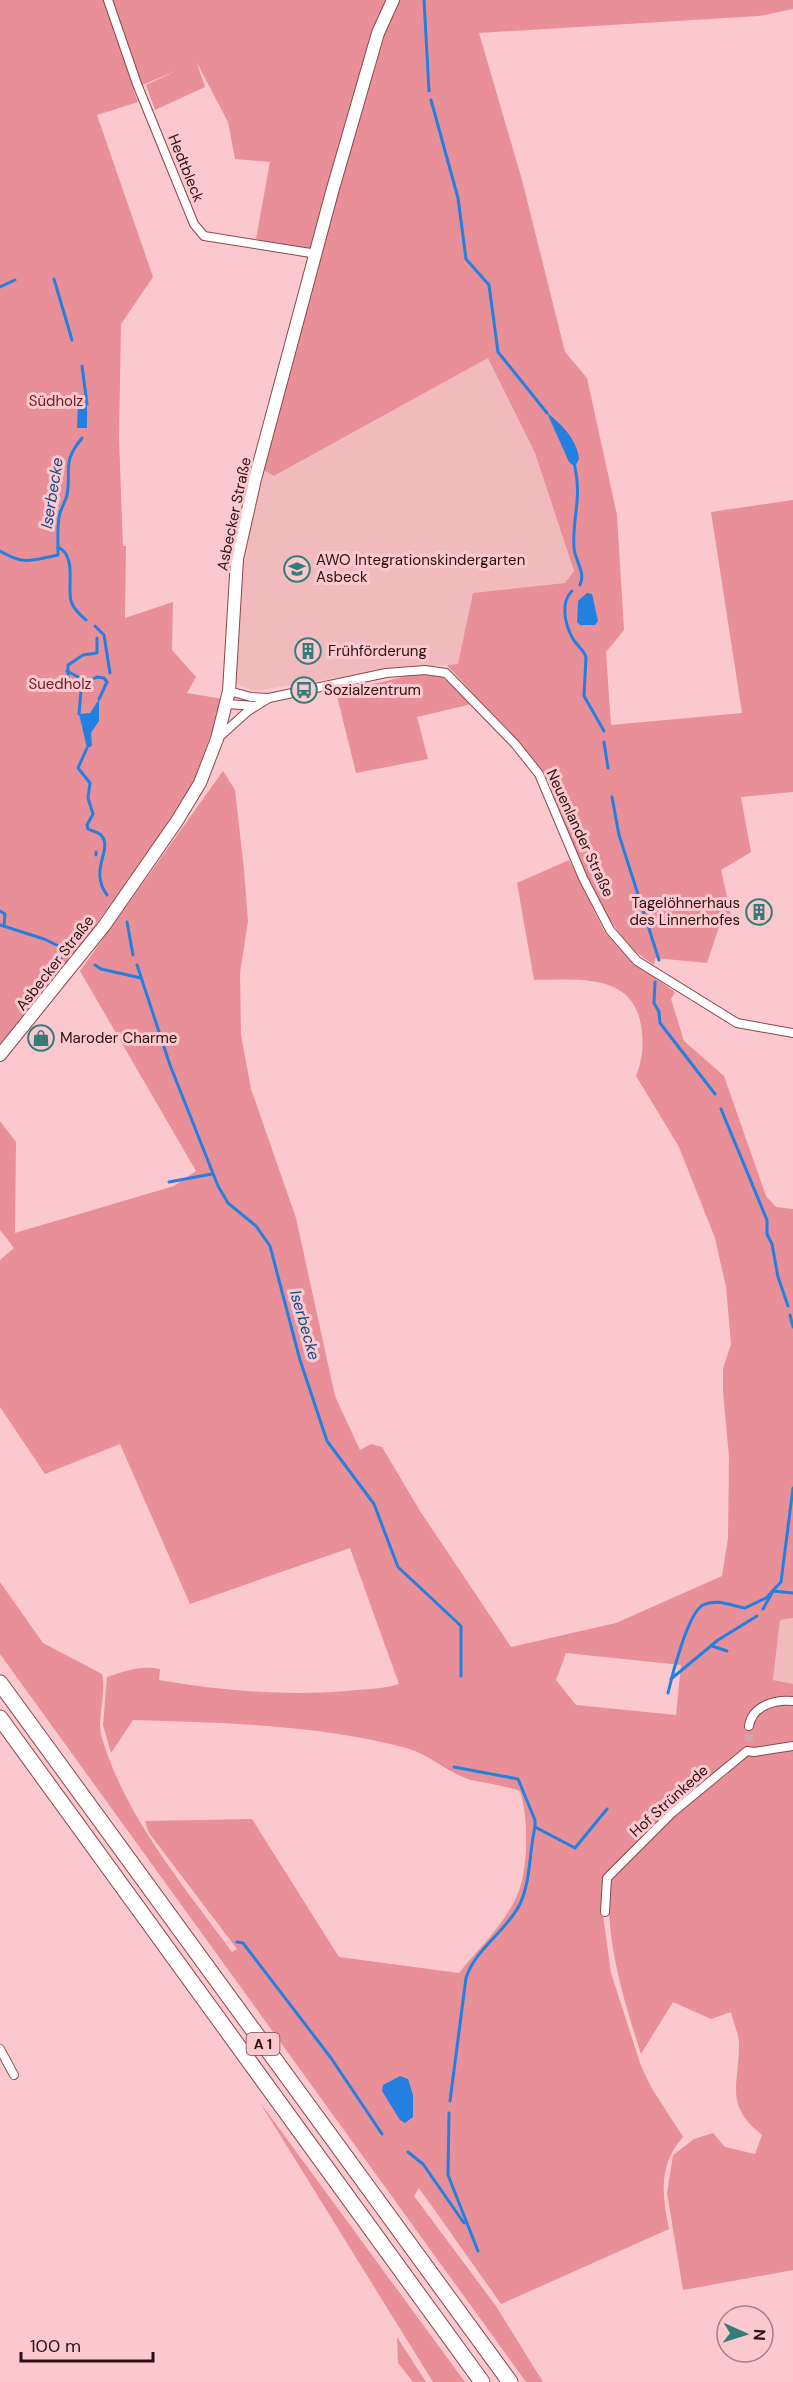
<svg xmlns="http://www.w3.org/2000/svg" width="793" height="2382" font-family="'DM Sans',sans-serif">
<style>
.built{fill:#f1bbbe}
.green{fill:#e98f98;fill-rule:evenodd}
.water{fill:#2380e1}
.lines{fill:none;stroke-linecap:round;stroke-linejoin:round}
.stream{stroke:#2380e1;stroke-width:3}
.minor-tunnel{stroke:#d2a4a8;stroke-width:8;stroke-dasharray:8 4;stroke-linecap:butt}
.minor-casing{stroke:#8c464f;stroke-width:10}
.secondary-casing{stroke:#8c464f;stroke-width:14}
.motorway-casing{stroke:#8c464f;stroke-width:17}
.minor{stroke:#fff;stroke-width:8}
.secondary{stroke:#fff;stroke-width:12}
.motorway{stroke:#fff;stroke-width:15}
.labels{text-anchor:middle;dominant-baseline:central;stroke-width:6;stroke-linejoin:round;paint-order:stroke}
.shield{fill:#fbc9cd;stroke:#6a484b;stroke-width:1.5}
.shield-label{font-size:14px;font-weight:bold;fill:#2c1013}
.street-label{font-size:15px;fill:#2c1013;stroke:#fbc9cd}
.park-label{font-size:15px;fill:#6d1729;stroke:#fbc9cd}
.poi-label{font-size:15px;fill:#2c1013;stroke:#fbc9cd;text-anchor:start}
.water-label{font-size:16px;font-style:italic;fill:#0d4a89;stroke:#fbc9cd}
</style>
<rect width="100%" height="100%" fill="#fbc9cd"/>
<g class="built">
<polygon points="488,358 535,453 574,571 565,583 458,664 385,670 254,691 235,683 242,556 262,469 275,476"/>
<polygon points="793,1618 793,1684 773,1680 780,1619"/>
</g>
<g class="green">
<polygon points="0,0 793,0 793,9 759,16 479,33 522,180 565,352 587,378 617,515 624,630 606,652 611,725 742,713 711,512 793,500 793,792 741,797 751,852 721,870 733,923 719,927 707,963 655,958 654,965 630,948 603,910 530,756 447,665 458,664 473,593 565,583 574,571 535,453 488,358 274,476 262,469 250,475 309,252 256,239 270,162 235,159 228,122 197,63 205,87 155,110 146,85 178,70 133,89 138,102 97,115 153,277 121,324 119,438 123,546 126,546 125,618 173,602 172,650 196,677 187,693 223,699 221,708 191,788 166,829 69,961 0,1044"/>
<polygon points="419,673 442,677 472,704 417,717 428,759 356,773 335,688 378,683"/>
<path d="M 223,771 L 235,790 L 244,870 L 248,921 L 240,973 L 241,1035 L 251,1089 L 296,1218 L 335,1396 L 360,1450 L 371,1444 L 382,1447 L 420,1511 L 511,1647 L 616,1623 L 722,1576 L 728,1538 L 729,1457 L 723,1392 L 723,1369 L 731,1344 L 726,1287 L 715,1238 L 679,1147 L 636,1076 C 643,1058 644,1044 641,1025 C 632,972 576,980 534,980 L 517,883 L 569,860 L 604,931 L 631,961 L 675,992 L 671,999 L 684,1041 L 724,1076 L 766,1196 L 776,1207 L 793,1209 L 793,1618 L 780,1620 L 773,1680 L 793,1684 L 793,2270 L 683,2290 L 667,2193 L 673,2155 L 694,2139 L 713,2133 L 725,2147 L 755,2154 L 762,2135 C 724,2105 739,2086 739,2044 C 739,2034 733,2022 731,2012 L 711,2019 L 673,2002 L 641,2054 C 622,1993 606,1944 609,1879 L 675,1813 L 728,1774 L 724,1768 L 605,1876 L 602,1908 L 611,1973 L 641,2066 L 651,2087 L 683,2137 C 658,2165 662,2195 669,2229 L 501,2304 L 419,2188 L 414,2196 L 496,2306 L 543,2382 L 526,2382 L 0,1654 L 0,1582 L 43,1643 L 102,1674 C 107,1695 96,1717 102,1738 C 126,1818 183,1885 232,1952 L 237,1949 L 149,1833 L 145,1821 L 252,1819 L 339,1957 L 459,1973 C 477,1950 502,1927 515,1900 C 529,1874 529,1819 520,1791 C 503,1785 488,1784 471,1780 C 448,1773 429,1754 406,1748 C 316,1724 225,1723 133,1720 L 111,1753 L 103,1725 L 107,1677 C 125,1671 141,1665 160,1669 L 159,1680 C 222,1691 284,1696 348,1691 C 365,1689 383,1689 399,1684 L 350,1548 L 190,1604 L 120,1444 L 45,1474 L 0,1407 L 0,1260 L 14,1248 L 0,1230 L 0,1121 L 16,1142 L 15,1233 L 174,1186 L 196,1171 L 80,971 ZM 566,1653 L 681,1665 L 676,1715 L 576,1705 L 556,1680 Z"/>
<polygon points="259,2101 465,2382 433,2382"/>
<polygon points="397,2337 426,2382 413,2382 398,2363"/>
</g>
<g class="water">
<polygon points="82,403 87,404 87,428 77,428 78,404"/>
<path d="M 547,413 C 562,424 577,440 579,459 L 575,467 L 569,462 Z"/>
<polygon points="587,593 592,594 598,621 595,625 580,625 577,622 578,601"/>
<polygon points="99,699 99,721 91,733 92,746 87,748 79,714 90,713"/>
<polygon points="400,2076 408,2079 413,2095 413,2117 405,2123 400,2120 382,2091 383,2085"/>
</g>
<g class="lines">
<g class="stream">
<polyline points="424,0 429,91"/>
<polyline points="431,100 458,198 466,259 489,285 498,352 547,413"/>
<polyline points="54,279 72,340"/>
<polyline points="0,287 15,280"/>
<polyline points="82,366 87,404"/>
<path d="M 82,438 C 61,464 72,468 67,495 C 65,502 62,507 60,513 C 57,524 58,536 58,547 C 77,557 67,583 71,601 C 73,608 80,615 86,620"/>
<path d="M 575,467 C 582,500 572,518 574,548 C 575,561 586,572 580,585"/>
<path d="M 0,551 C 25,566 31,560 58,555 L 58,547"/>
<path d="M 572,591 C 560,602 565,624 572,637 C 576,645 583,649 586,657 L 584,696 L 604,731"/>
<polyline points="95,626 104,635 110,673"/>
<polyline points="67,671 87,682 97,677 104,678 107,682 99,699"/>
<polyline points="79,714 81,691 78,686 68,680 68,665 83,655 97,653 97,638"/>
<polyline points="604,742 608,768"/>
<path d="M 87,748 L 78,768 L 90,783 L 88,798 L 93,814 L 87,825 L 88,829 C 92,831 98,832 101,835 C 114,849 88,869 107,895"/>
<polyline points="612,797 619,835 659,960"/>
<polyline points="96,855 96,852"/>
<polyline points="0,911 5,914 4,926"/>
<polyline points="127,922 133,955"/>
<polyline points="0,925 44,939 67,950 41,985 27,992"/>
<polyline points="95,965 101,969 141,978"/>
<polyline points="137,965 170,1065 218,1186 228,1203 256,1226 270,1246 300,1360 327,1441 374,1504 398,1567 461,1626 461,1676"/>
<polyline points="655,982 654,1003 659,1012 660,1023 715,1094"/>
<polyline points="721,1109 767,1220 767,1234 772,1244 778,1277 788,1306"/>
<polyline points="169,1182 212,1174"/>
<polyline points="790,1315 793,1327"/>
<polyline points="763,1609 773,1591 793,1593"/>
<polyline points="712,1646 727,1651"/>
<polyline points="671,1679 718,1640 757,1616"/>
<path d="M 668,1693 C 672,1675 688,1613 703,1605 C 717,1598 731,1606 745,1608 L 766,1598 L 781,1582 L 793,1488"/>
<polyline points="454,1767 518,1779 535,1820 535,1827"/>
<polyline points="237,1942 243,1943 331,2058 382,2134"/>
<path d="M 450,2101 L 466,1978 C 475,1949 506,1932 520,1904 C 531,1880 529,1853 535,1827 L 575,1848 L 607,1809"/>
<polyline points="449,2113 448,2175 478,2251"/>
<polyline points="408,2152 423,2164 464,2223"/>
</g>
<polyline class="minor-tunnel" points="749,1742 749,1726"/>
<g class="minor-casing">
<g id="minor">
<polyline points="108,0 137,84 194,224 204,236 317,254"/>
<polyline points="229,691 251,697 269,698"/>
<polyline points="227,704 255,706"/>
<polyline points="217,739 248,711 269,698 386,673 425,670 446,673 515,744 539,774 583,878 610,930 637,961 737,1023 793,1033"/>
<path d="M 749,1726 C 752,1706 775,1699 793,1701"/>
<polyline points="605,1912 607,1878 672,1813 747,1751 754,1752 793,1746"/>
<polyline points="0,2049 14,2075"/>
</g>
</g>
<g class="secondary-casing">
<polyline id="secondary" points="0,1055 104,926 177,821 200,783 217,739 229,691 237,559 255,479 332,192 378,33 393,0"/>
</g>
<g class="motorway-casing">
<g id="motorway">
<polyline points="0,1683 510,2382"/>
<polyline points="0,1718 482,2382"/>
</g>
</g>
<use href="#minor" class="minor"/>
<use href="#secondary" class="secondary"/>
<use href="#motorway" class="motorway"/>
</g>
<defs>
<g id="school-ring" transform="scale(1.35)"><circle r="9.5" fill="#fbc9cd" stroke="#337c7a" stroke-width="1.5"/><path d="M0-5L7-2L0 1L-7-2ZM-4 1L0 2.5L4 1V4Q0 6-4 4Z" fill="#337c7a"/></g>
<g id="building-ring" transform="scale(1.35)"><circle r="9.5" fill="#fbc9cd" stroke="#337c7a" stroke-width="1.5"/><path d="M-4-6H4V6H1V3H-1V6H-4ZM-2.5-4.3h1.7v1.8h-1.7ZM.8-4.3h1.7v1.8H.8ZM-2.5-1h1.7V.8h-1.7ZM.8-1h1.7V.8H.8Z" fill="#337c7a"/></g>
<g id="bus-ring" transform="scale(1.35)"><circle r="9.5" fill="#fbc9cd" stroke="#337c7a" stroke-width="1.5"/><path d="M-5-6H5V4H4V6H2V4H-2V6H-4V4H-5ZM-3.5-4V0h7V-4ZM-3.5 1.2v1.5H-2V1.2ZM2 1.2v1.5H3.5V1.2Z" fill="#337c7a"/></g>
<g id="shop-ring" transform="scale(1.35)"><circle r="9.5" fill="#fbc9cd" stroke="#337c7a" stroke-width="1.5"/><path d="M-5-2.5h2.3a2.7 3.5 0 0 1 5.4 0H5L5.5 6h-11ZM-1.5-2.5h3a1.5 2.3 0 0 0-3 0Z" fill="#337c7a"/></g>
</defs>
<g fill-rule="evenodd">
<use href="#school-ring" x="297" y="569"/>
<use href="#building-ring" x="308" y="651"/>
<use href="#bus-ring" x="304" y="690"/>
<use href="#building-ring" x="759" y="912"/>
<use href="#shop-ring" x="41" y="1038"/>
</g>
<g class="labels">
<rect class="shield" x="246.5" y="2033" width="33" height="22" rx="4.5"/>
<g class="shield-label">
<text x="263" y="2044">A 1</text>
</g>
<g class="street-label">
<text transform="translate(186 168) rotate(68)">Hedtbleck</text>
<text transform="translate(234 514) rotate(-78)">Asbecker Straße</text>
<text transform="translate(580 833) rotate(65)">Neuenlander Straße</text>
<text transform="translate(55 963) rotate(-52)">Asbecker Straße</text>
<text transform="translate(669 1801) rotate(-42)">Hof Strünkede</text>
</g>
<g class="park-label">
<text x="56" y="401">Südholz</text>
<text x="60" y="684">Suedholz</text>
</g>
<g class="poi-label">
<text x="316" y="560">AWO Integrationskindergarten<tspan x="316" dy="17">Asbeck</tspan></text>
<text x="328" y="651">Frühförderung</text>
<text x="324" y="690">Sozialzentrum</text>
<text x="740" y="903" text-anchor="end">Tagelöhnerhaus<tspan x="740" dy="17">des Linnerhofes</tspan></text>
<text x="60" y="1038">Maroder Charme</text>
</g>
<g class="water-label">
<text transform="translate(52 493) rotate(-81)">Iserbecke</text>
<text transform="translate(305 1325) rotate(74)">Iserbecke</text>
</g>
</g>
<g transform="translate(745 2334) rotate(93)"><circle r="28" fill="#fbc9cd" stroke="#a87f83" stroke-width="1.5"/>
<path d="M0-4.5L10 22L0 15L-10 22Z" fill="#337c7a"/>
<text y="-9" font-size="16" font-weight="bold" text-anchor="middle" fill="#2c1013">N</text>
</g>
<path d="M21 2352v9h132v-9" fill="none" stroke="#2c1013" stroke-width="3"/>
<text x="30" y="2352" font-size="18" fill="#2c1013" stroke="#fbc9cd" stroke-width="4.5" paint-order="stroke">100 m</text>
</svg>
